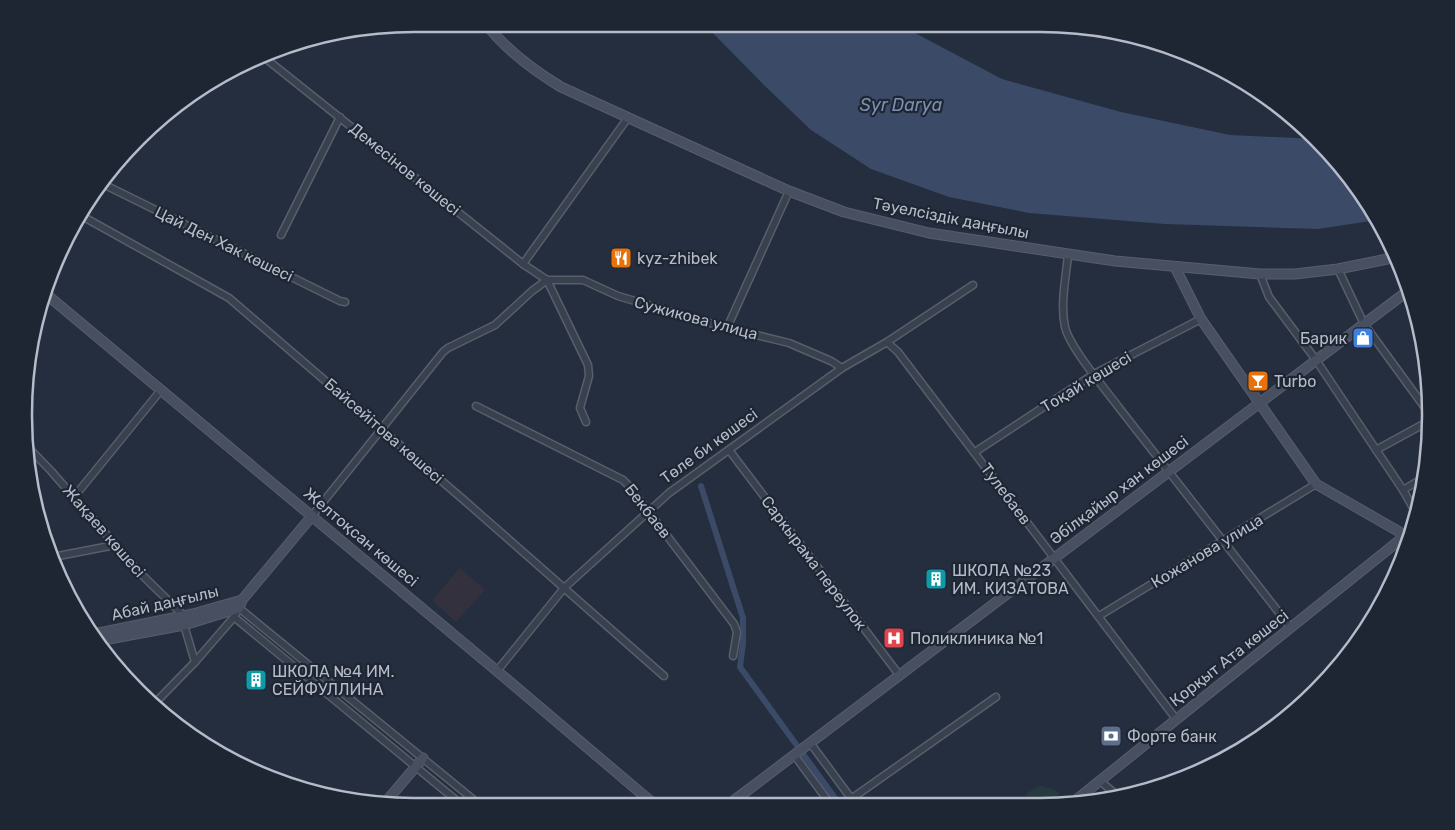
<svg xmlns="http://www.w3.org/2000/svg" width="1455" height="830" font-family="Rubik,sans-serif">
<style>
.medical{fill:#34313f}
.green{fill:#273a3f}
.water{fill:#3b4a67}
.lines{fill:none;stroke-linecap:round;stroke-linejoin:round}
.canal{stroke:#3b4a67;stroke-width:6}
.street-casing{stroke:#575e6c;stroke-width:9}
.secondary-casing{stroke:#575e6c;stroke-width:11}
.street{stroke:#39404e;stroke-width:6}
.secondary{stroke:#474f61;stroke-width:9}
.labels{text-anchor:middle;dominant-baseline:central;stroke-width:4.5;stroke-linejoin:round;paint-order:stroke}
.street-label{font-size:16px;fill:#b5bbc9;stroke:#1e2533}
.poi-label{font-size:16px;fill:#b5bbc9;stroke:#1e2533;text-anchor:start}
.water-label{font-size:18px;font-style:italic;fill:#7d8fb0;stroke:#1e2533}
.rim{fill:none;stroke:#b5bbc9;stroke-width:2.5}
</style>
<rect width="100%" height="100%" fill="#252e3e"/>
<polygon class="medical" points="460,568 485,590 456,622 432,600"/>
<polygon class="green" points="1041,786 1053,789 1060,794 1046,805 1022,805 1028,792"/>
<polygon class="water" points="704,24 898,24 1002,79 1121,112 1230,135 1317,139 1365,197 1377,220 1318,229 1165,224 1029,213 949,197 871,169 811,130 766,87"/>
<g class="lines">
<polyline class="canal" points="701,486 743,618 743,643 740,667 840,805"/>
<g class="street-casing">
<g id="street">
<polyline points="265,58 523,264 547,280"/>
<polyline points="103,184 340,301 345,302"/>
<polyline points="82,216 229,298 465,501 664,676"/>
<polyline points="281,235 340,117"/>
<path d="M 1068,255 C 1066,277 1060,304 1065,327 C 1070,348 1106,390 1120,409 C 1177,482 1234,555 1291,628"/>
<polyline points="523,264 627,119"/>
<polyline points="1338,269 1364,324 1431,416"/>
<polyline points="1260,274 1269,297 1316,360 1403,490 1416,513 1416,517"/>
<polyline points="547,280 583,280 618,296 727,328 789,343 831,361 842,368"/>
<polyline points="547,280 588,365 589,376 580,408 586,422"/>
<polyline points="727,328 789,191"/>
<polyline points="887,342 898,352 1176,719"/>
<polyline points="476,406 623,480 630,487 734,624 737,632 733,656"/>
<polyline points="26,445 51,471 139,572 184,616 184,625 195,662"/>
<polyline points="729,450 900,676"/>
<polyline points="1376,450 1431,420"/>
<polyline points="975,452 1094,374 1201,319"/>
<polyline points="1403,490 1425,477"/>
<polyline points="74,497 161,390"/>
<polyline points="312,516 443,352 448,348 495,325 532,291 547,280"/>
<polyline points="1406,535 1413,527"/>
<polyline points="53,557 115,545"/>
<polyline points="1099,616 1316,484"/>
<polyline points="234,617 462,805"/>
<polyline points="497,671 564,588 669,493 842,368 887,342 973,285"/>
<polyline points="156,702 195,662 234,617 239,608 480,805"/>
<polyline points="811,744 856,805"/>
<polyline points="795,756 831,805"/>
<polyline points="1100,781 1117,795"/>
<polyline points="851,799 996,697"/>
</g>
</g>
<g class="secondary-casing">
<g id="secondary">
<path d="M 486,24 C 506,50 533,70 561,87 L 789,191 L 844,212 L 929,233 L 1115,261 L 1260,274 L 1295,274 L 1338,269 L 1397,257"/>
<polyline points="1175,267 1201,319 1316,484 1410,538"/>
<polyline points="46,294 497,671 655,805"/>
<polyline points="94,634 193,614 242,600"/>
<polyline points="98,641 184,625 239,608 242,600 312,516"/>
<polyline points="384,804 423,758"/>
<polyline points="1071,804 1406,535"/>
<polyline points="728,805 1409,290"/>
</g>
</g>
<use href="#street" class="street"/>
<use href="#secondary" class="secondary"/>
</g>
<defs>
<g id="restaurant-square" transform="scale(1.125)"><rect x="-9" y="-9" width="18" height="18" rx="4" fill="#e8710a" stroke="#1e2533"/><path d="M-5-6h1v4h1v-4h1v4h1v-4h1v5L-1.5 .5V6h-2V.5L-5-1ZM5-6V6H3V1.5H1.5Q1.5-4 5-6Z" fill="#fff"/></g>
<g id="shop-square" transform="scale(1.125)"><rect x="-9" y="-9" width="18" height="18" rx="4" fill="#3f7fe0" stroke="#1e2533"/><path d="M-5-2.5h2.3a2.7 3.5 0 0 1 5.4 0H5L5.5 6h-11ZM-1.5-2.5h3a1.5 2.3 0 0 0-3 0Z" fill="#fff"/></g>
<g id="bar-square" transform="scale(1.125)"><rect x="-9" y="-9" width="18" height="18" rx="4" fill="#e8710a" stroke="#1e2533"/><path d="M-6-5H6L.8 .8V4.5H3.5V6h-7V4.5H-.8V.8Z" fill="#fff"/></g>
<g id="building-square" transform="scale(1.125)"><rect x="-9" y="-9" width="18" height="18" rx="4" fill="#0f9aa8" stroke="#1e2533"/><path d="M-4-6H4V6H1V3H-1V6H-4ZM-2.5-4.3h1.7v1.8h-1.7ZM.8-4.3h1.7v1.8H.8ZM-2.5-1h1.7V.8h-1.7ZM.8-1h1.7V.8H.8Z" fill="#fff"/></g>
<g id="hospital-square" transform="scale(1.125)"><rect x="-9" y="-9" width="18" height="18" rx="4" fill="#e0444e" stroke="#1e2533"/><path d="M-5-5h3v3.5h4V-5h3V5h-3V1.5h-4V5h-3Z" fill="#fff"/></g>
<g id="bank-square" transform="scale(1.125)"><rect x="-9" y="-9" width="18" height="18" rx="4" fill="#5c6f8a" stroke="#1e2533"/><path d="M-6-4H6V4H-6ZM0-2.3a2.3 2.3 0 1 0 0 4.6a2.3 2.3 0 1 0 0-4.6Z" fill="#fff"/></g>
</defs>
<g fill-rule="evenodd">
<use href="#restaurant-square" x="621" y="258"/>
<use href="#shop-square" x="1363" y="338"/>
<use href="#bar-square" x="1258" y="381"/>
<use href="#building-square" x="936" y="579"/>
<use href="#hospital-square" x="894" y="638"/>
<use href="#building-square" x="256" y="680"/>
<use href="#bank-square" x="1111" y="736"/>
</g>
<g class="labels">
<g class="street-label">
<text transform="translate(405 169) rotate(39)">Демесінов көшесі</text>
<text transform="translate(951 218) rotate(11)">Тәуелсіздік даңғылы</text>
<text transform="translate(224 244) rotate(26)">Цай Ден Хак көшесі</text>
<text transform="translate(696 318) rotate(15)">Сужикова улица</text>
<text transform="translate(1086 382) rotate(-31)">Тоқай көшесі</text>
<text transform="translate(384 431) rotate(41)">Байсейітова көшесі</text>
<text transform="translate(709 446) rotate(-36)">Төле би көшесі</text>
<text transform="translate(1119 490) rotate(-37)">Әбілқайыр хан көшесі</text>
<text transform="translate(1006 494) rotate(53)">Тулебаев</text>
<text transform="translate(648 511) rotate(52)">Бекбаев</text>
<text transform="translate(104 531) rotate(49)">Жақаев көшесі</text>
<text transform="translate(361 537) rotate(40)">Желтоқсан көшесі</text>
<text transform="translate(1207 551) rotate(-31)">Кожанова улица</text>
<text transform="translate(814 563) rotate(53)">Саркырама переулок</text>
<text transform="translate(165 603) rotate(-13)">Абай даңғылы</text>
<text transform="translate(1229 658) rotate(-38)">Қорқыт Ата көшесі</text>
</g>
<g class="poi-label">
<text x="637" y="258">kyz-zhibek</text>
<text x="1347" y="338" text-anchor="end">Барик</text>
<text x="1274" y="381">Turbo</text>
<text x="952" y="570">ШКОЛА №23<tspan x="952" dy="18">ИМ. КИЗАТОВА</tspan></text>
<text x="910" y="638">Поликлиника №1</text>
<text x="272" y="671">ШКОЛА №4 ИМ.<tspan x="272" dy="18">СЕЙФУЛЛИНА</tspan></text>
<text x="1127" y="736">Форте банк</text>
</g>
<g class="water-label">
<text x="901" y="105">Syr Darya</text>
</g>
</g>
<path d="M0 0H1455V830H0ZM414 32H1040A382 382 0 0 1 1422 414V416A382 382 0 0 1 1040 798H414A382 382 0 0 1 32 416V414A382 382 0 0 1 414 32Z" fill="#1e2533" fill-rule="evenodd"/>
<path class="rim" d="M414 32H1040A382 382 0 0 1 1422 414V416A382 382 0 0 1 1040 798H414A382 382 0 0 1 32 416V414A382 382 0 0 1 414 32Z"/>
</svg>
